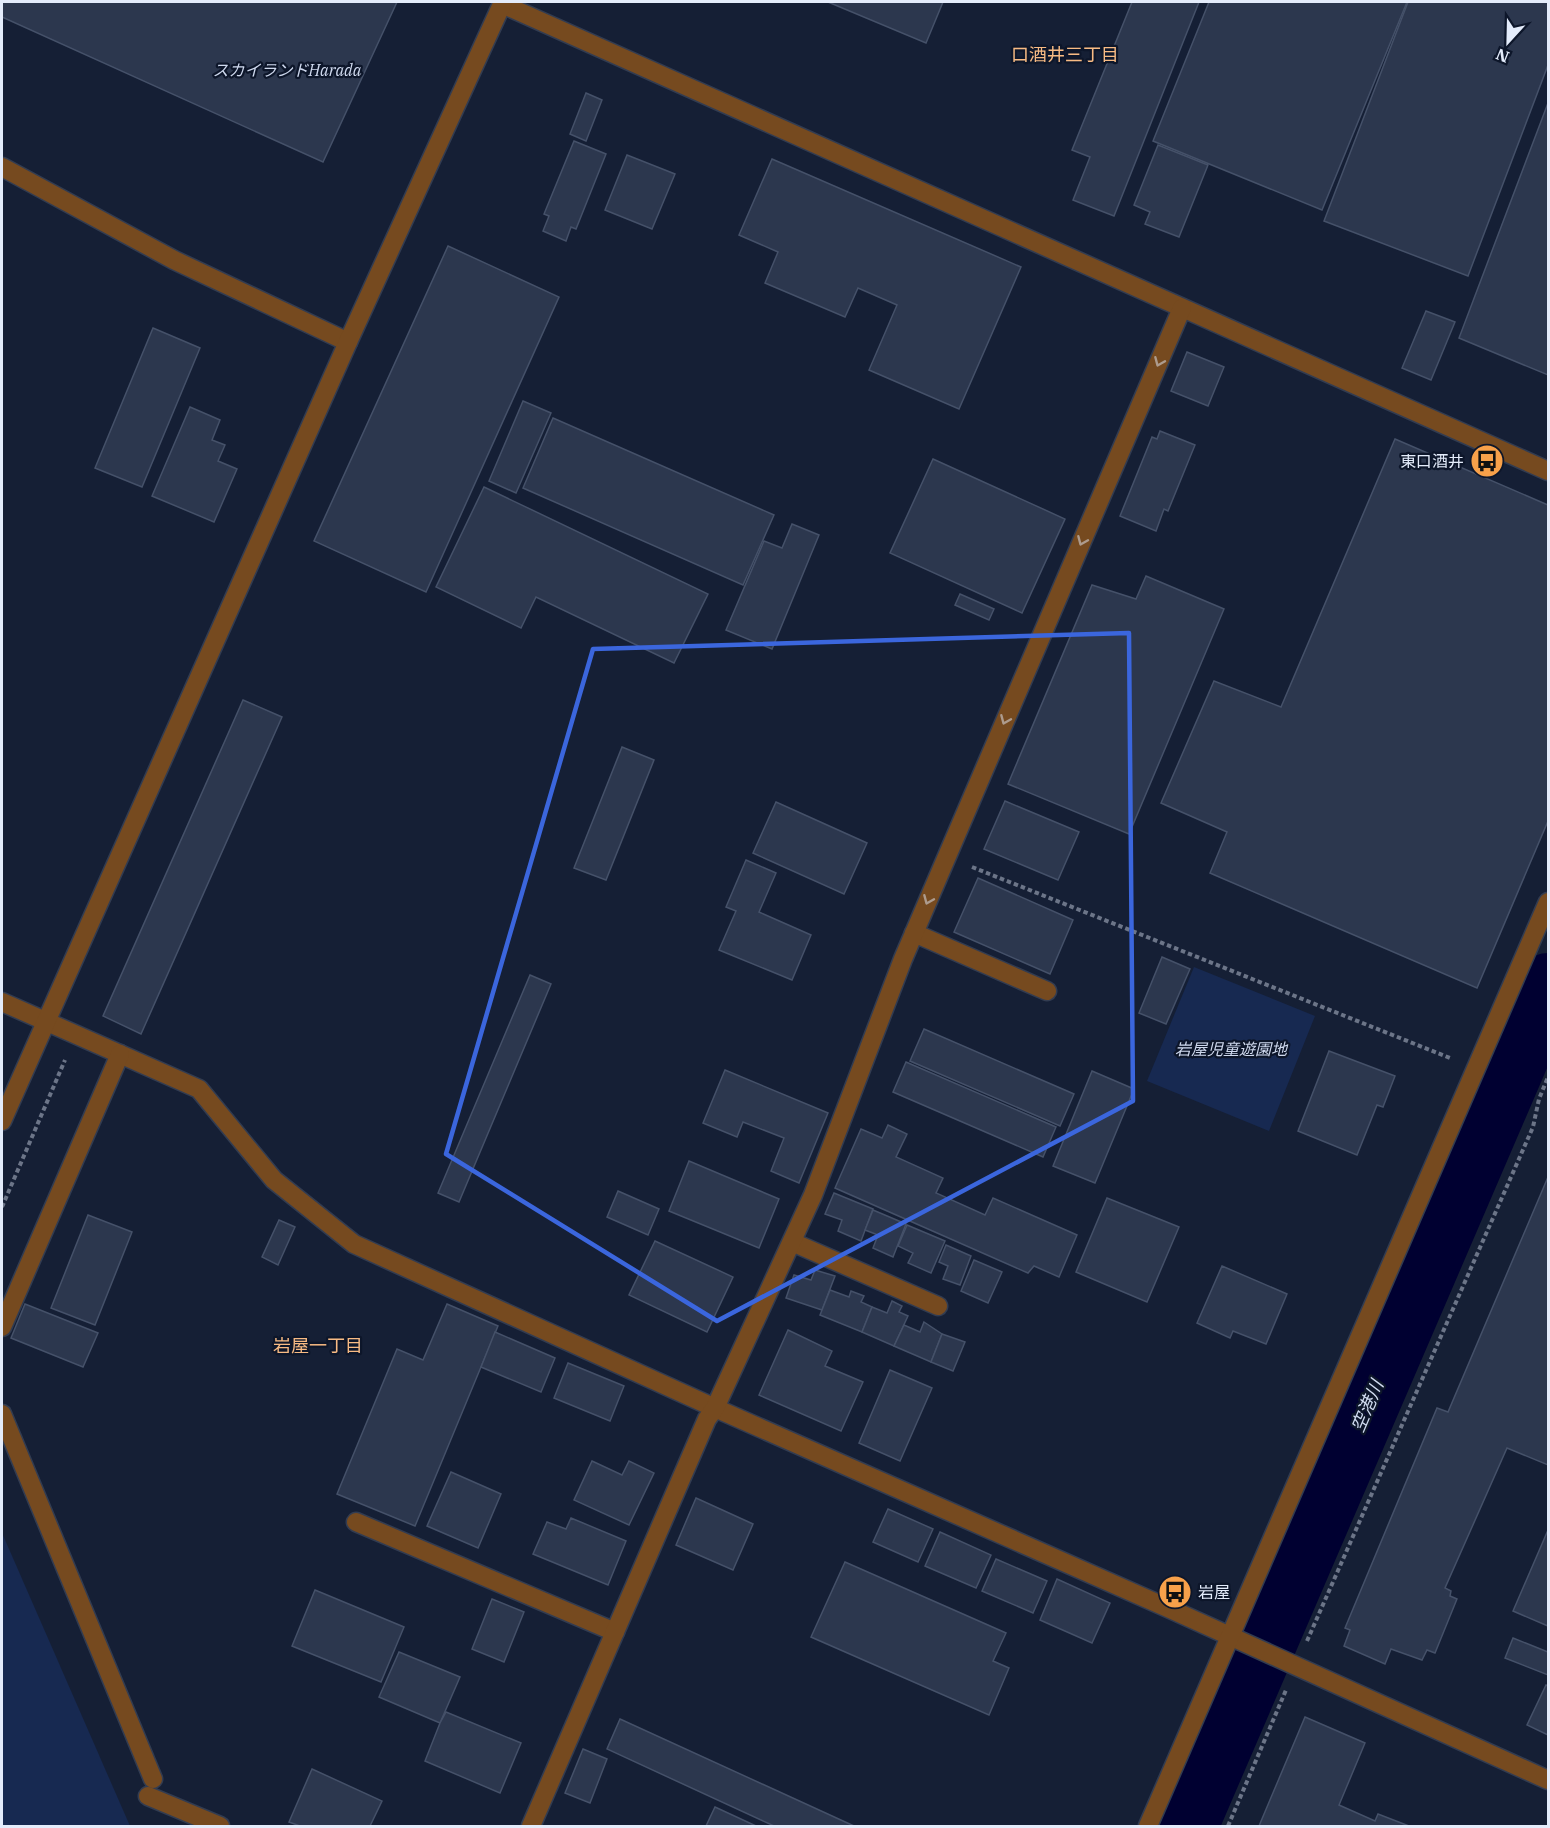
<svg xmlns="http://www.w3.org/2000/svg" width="1550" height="1828" font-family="'IBM Plex Serif','Noto Sans JP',serif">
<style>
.green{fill:#172951}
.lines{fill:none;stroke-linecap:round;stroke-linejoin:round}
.river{stroke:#000031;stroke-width:64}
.building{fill:#2c374e;stroke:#455169;stroke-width:1.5}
.minor-casing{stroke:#323c51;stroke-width:21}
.path{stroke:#6c7588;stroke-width:4;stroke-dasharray:4.5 3;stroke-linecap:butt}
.minor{stroke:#764a1f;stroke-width:18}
.oneway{stroke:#ad9b8d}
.marked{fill:none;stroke:#3b66dd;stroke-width:4.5;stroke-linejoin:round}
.labels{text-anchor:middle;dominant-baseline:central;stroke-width:4.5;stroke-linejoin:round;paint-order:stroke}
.park-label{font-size:16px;font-style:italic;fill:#cfd9ee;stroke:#0d162a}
.poi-label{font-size:16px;fill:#e4ecfb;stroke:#0d162a;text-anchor:end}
.neighbourhood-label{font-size:18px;fill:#f8bb84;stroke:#0d162a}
.water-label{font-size:18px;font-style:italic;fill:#d1dcf1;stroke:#0d162a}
</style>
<rect width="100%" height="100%" fill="#151f35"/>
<g class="green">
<polygon points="1194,967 1315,1016 1269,1131 1147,1081"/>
<polygon points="2,1533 130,1826 2,1826"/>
</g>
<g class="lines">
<polyline class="river" points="1186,1826 1548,985"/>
</g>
<g class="building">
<polygon points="2,2 397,2 323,162 2,17"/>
<polygon points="828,2 943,2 926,43"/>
<polygon points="1132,2 1199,2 1114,216 1073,200 1090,157 1072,150"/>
<polygon points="1209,2 1407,2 1322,210 1153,141"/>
<polygon points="1408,2 1548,2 1548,65 1468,276 1324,221"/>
<polygon points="586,93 602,100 586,141 570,134"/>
<polygon points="1548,103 1548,375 1459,338"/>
<polygon points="574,141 606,154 576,229 571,227 566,241 543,231 549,216 544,214"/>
<polygon points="1158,145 1208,165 1179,237 1145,224 1150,212 1134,205"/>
<polygon points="627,155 675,174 652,229 605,210"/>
<polygon points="772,159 1021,267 959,409 869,370 897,305 858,288 845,317 765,283 778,252 739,235"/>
<polygon points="448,246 559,297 426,592 314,541"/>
<polygon points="1426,311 1455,322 1431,380 1402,368"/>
<polygon points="153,328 200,348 142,487 95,468"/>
<polygon points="1187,352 1224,367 1208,406 1171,391"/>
<polygon points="523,401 551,413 516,493 489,481"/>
<polygon points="190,407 220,420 212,440 225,445 218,461 237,469 214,522 152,496"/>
<polygon points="553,418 774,515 743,585 523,488"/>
<polygon points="1160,431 1195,445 1168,511 1164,509 1156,531 1120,516 1152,437 1157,439"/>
<polygon points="1395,439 1548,505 1548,821 1477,988 1210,873 1227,832 1161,803 1214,681 1281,707"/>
<polygon points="933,459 1065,519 1022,613 890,553"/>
<polygon points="484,487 708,594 674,663 536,597 521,628 436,587"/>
<polygon points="792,524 819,535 772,649 726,630 764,541 782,548"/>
<polygon points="1146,576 1224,609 1129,834 1008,784 1092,585 1136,599"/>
<polygon points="960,594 994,609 989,620 955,605"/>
<polygon points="243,700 282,717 141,1034 103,1016"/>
<polygon points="622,747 654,760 606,880 574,868"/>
<polygon points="1005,801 1079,832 1058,880 984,849"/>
<polygon points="776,802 867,843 844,894 753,853"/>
<polygon points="746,860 776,873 759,912 811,935 792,980 719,950 736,911 726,907"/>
<polygon points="978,878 1073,920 1050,974 954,932"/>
<polygon points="1162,957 1190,969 1166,1024 1139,1013"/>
<polygon points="530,975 551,984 459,1202 438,1193"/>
<polygon points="924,1029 1074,1094 1060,1126 910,1061"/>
<polygon points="1329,1051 1395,1076 1383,1107 1377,1105 1357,1155 1298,1131"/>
<polygon points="906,1062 1056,1127 1043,1157 893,1092"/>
<polygon points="725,1070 828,1113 799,1183 771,1171 784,1138 743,1122 737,1137 703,1123"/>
<polygon points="1092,1071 1134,1089 1095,1183 1053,1166"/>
<polygon points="888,1125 907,1134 896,1157 943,1178 936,1193 985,1215 993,1198 1077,1235 1059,1277 1034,1266 1028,1273 835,1188 861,1129 882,1138"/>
<polygon points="689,1161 779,1199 759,1248 669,1211"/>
<polygon points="1548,1177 1548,1465 1507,1448 1445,1588 1451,1591 1450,1596 1457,1599 1435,1653 1427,1650 1422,1660 1391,1649 1385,1664 1344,1646 1350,1630 1345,1628 1437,1408 1448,1412"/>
<polygon points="618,1191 659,1209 648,1235 607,1217"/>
<polygon points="834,1193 873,1209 861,1241 838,1231 842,1220 825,1214"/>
<polygon points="1107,1198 1179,1227 1147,1302 1076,1272"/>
<polygon points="873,1210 906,1224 893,1257 873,1248 878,1235 865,1230"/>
<polygon points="88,1215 132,1232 95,1325 51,1308"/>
<polygon points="279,1220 295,1227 278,1265 262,1257"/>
<polygon points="907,1225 945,1241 931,1273 908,1263 913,1253 898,1246"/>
<polygon points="655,1241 733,1277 707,1332 629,1295"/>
<polygon points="946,1245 971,1256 960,1285 943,1279 948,1266 939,1262"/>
<polygon points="974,1260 1002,1272 988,1303 961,1291"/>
<polygon points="1222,1266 1287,1294 1266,1344 1233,1331 1230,1338 1197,1323"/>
<polygon points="815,1270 835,1276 822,1310 786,1298 794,1275 811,1280"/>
<polygon points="830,1290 849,1297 851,1291 864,1296 861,1302 872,1307 862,1332 820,1315"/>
<polygon points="892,1301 902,1306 899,1312 908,1316 894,1346 862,1332 872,1307 887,1313"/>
<polygon points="25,1304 98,1333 83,1367 11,1338"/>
<polygon points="447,1304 498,1326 415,1526 337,1494 397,1349 423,1360"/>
<polygon points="924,1322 942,1334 931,1362 894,1346 904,1325 920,1332"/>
<polygon points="788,1330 832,1351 825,1366 863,1382 841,1431 759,1395"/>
<polygon points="495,1332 555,1358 541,1392 481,1367"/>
<polygon points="942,1334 965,1342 953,1371 931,1362"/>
<polygon points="568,1363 624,1386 610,1421 554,1398"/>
<polygon points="890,1370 932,1388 900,1461 859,1443"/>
<polygon points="592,1461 622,1475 629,1461 654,1473 629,1525 574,1500"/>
<polygon points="451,1472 501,1494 478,1548 427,1526"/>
<polygon points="696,1498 753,1524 733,1570 676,1545"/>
<polygon points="888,1509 933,1529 918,1562 873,1542"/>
<polygon points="571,1518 626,1541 608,1585 533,1554 547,1522 566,1529"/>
<polygon points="1548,1530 1548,1626 1513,1611"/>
<polygon points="940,1532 991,1555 976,1588 925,1566"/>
<polygon points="996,1559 1047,1581 1033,1613 982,1591"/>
<polygon points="845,1562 1006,1633 993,1661 1009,1668 989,1715 811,1637"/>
<polygon points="1057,1579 1110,1603 1092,1643 1040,1620"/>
<polygon points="315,1590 404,1627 381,1682 292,1646"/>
<polygon points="492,1599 524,1612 504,1662 472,1649"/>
<polygon points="1513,1638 1548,1652 1548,1675 1505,1658"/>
<polygon points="399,1652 460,1677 440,1723 379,1697"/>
<polygon points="1546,1685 1548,1686 1548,1735 1527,1725"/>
<polygon points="446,1712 521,1743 500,1793 425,1761 440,1723"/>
<polygon points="1305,1717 1365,1743 1339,1805 1375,1821 1378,1814 1409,1826 1259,1826"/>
<polygon points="620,1719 854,1826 774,1826 607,1749"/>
<polygon points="583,1749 607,1759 590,1803 565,1793"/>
<polygon points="312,1769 382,1801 370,1826 300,1826 289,1822"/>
<polygon points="715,1807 756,1826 706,1826"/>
</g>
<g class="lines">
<g class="minor-casing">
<g id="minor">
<polyline points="502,4 1548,471"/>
<polyline points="2,167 174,260 348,342"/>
<polyline points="914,933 1047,991"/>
<polyline points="2,1002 199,1089 274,1180 354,1244 715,1408 1170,1609 1548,1780"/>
<polyline points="2,1121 348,342 503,2"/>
<polyline points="792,1242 938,1306"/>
<polyline points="2,1327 120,1054"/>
<polyline points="2,1414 153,1779"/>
<polyline points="356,1522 615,1632"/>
<polyline points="148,1796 220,1826"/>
<polyline points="531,1826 707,1419 715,1408 813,1195 903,959 1182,308"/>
<polyline points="1148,1826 1548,902"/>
</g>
</g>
<g class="path">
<polyline points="972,867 1450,1058"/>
<polyline points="2,1207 65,1060"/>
<polyline points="1307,1641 1533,1127 1539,1099 1548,1077"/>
<polyline points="1228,1826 1286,1690"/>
</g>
<use href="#minor" class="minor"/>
</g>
<defs><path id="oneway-chevron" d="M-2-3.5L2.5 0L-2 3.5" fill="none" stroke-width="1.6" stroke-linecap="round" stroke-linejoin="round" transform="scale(1.5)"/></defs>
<g class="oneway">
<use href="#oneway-chevron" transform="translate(1159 362) rotate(113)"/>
<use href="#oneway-chevron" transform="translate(1082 541) rotate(113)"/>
<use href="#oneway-chevron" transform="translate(1005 720) rotate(113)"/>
<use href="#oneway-chevron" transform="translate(928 900) rotate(113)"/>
</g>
<path class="marked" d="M 1129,633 L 1133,1101 L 717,1321 L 446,1154 L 593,649 Z"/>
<defs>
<g id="bus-disc" transform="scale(1.725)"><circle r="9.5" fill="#f8a14a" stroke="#0d162a"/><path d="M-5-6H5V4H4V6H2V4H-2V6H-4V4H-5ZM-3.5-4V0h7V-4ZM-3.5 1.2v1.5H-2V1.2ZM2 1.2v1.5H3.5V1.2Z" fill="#111"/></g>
</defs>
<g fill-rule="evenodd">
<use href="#bus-disc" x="1487" y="461"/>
<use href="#bus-disc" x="1175" y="1592"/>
</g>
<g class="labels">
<g class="park-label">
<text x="287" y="70">スカイランドHarada</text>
<text x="1231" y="1049">岩屋児童遊園地</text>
</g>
<g class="poi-label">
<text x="1464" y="461">東口酒井</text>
<text x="1198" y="1592" text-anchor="start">岩屋</text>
</g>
<g class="neighbourhood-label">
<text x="1065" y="54">口酒井三丁目</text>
<text x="318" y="1345">岩屋一丁目</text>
</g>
<g class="water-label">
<text transform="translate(1367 1406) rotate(-67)">空港川</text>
</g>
</g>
<rect width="1550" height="1828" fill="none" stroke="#e4ecfb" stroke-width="6"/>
<g transform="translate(1508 42) rotate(202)" stroke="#0d162a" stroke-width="4.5" paint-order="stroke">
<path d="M0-4.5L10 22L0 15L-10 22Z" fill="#e4ecfb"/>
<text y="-9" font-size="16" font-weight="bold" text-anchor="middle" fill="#e4ecfb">N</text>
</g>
</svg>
